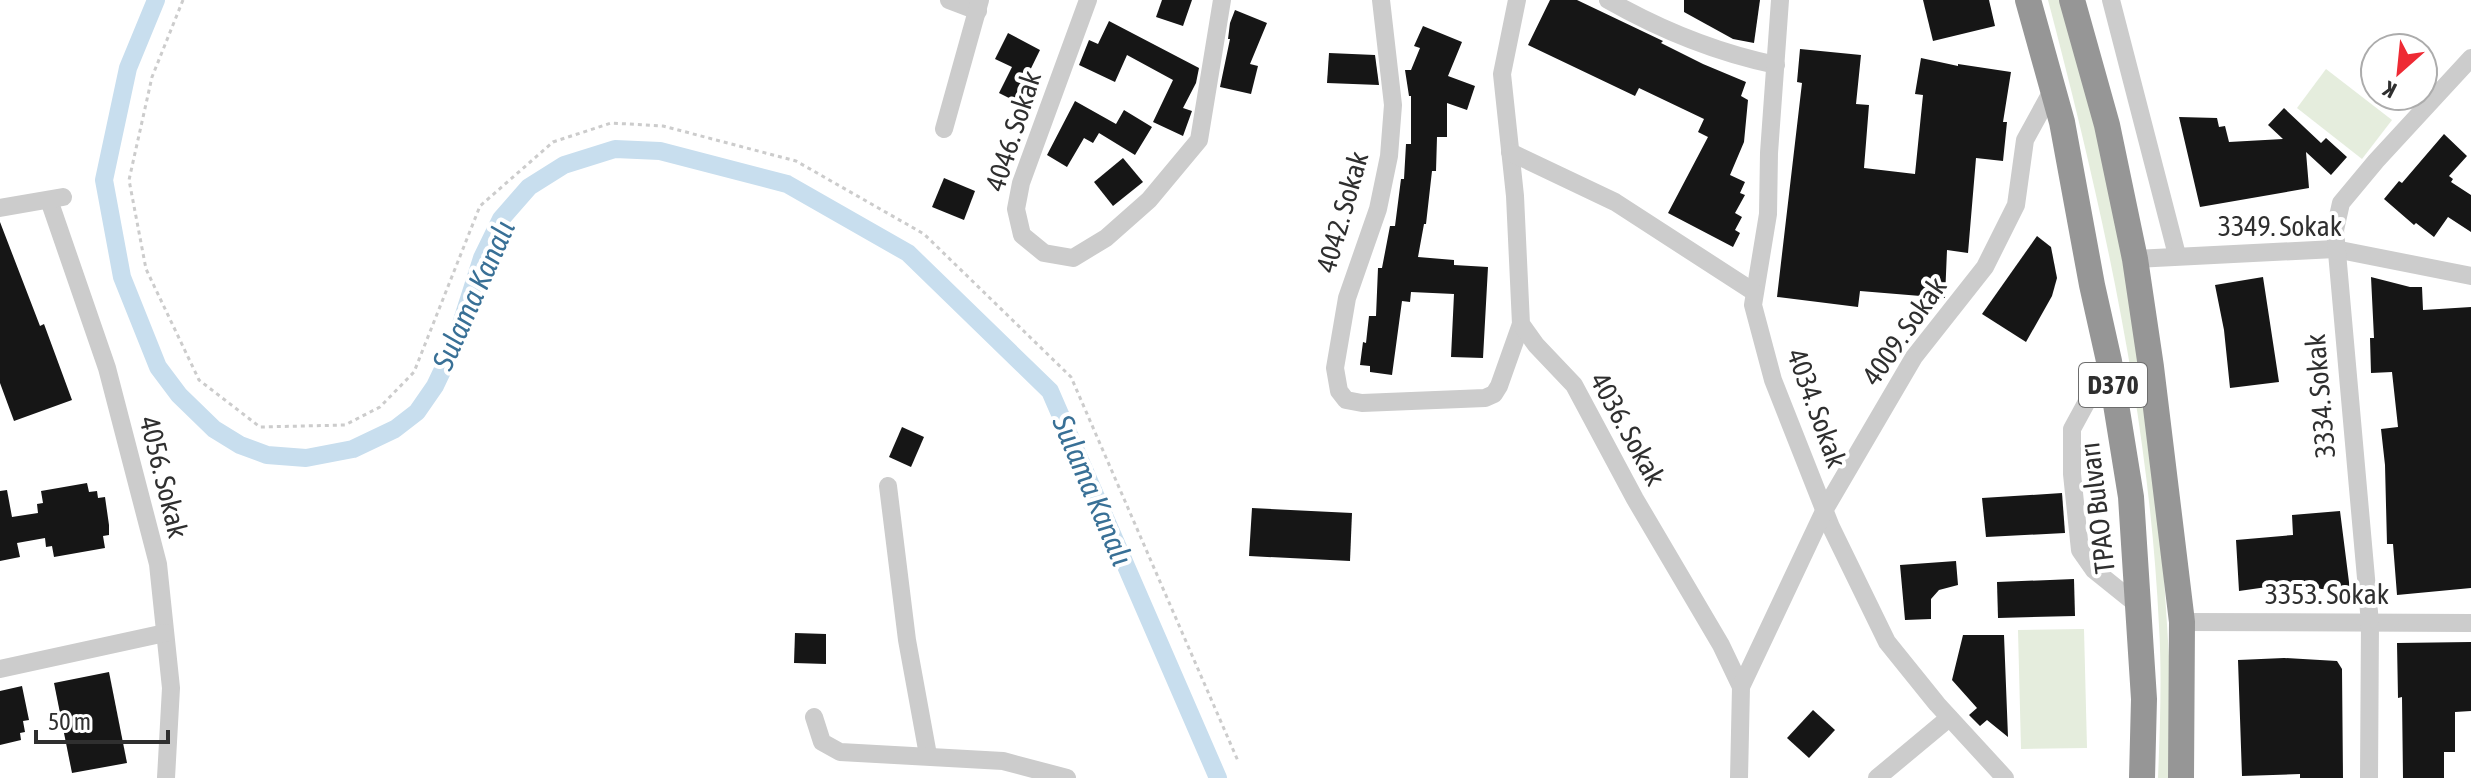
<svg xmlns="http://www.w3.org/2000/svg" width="2471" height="778" font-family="'Asap Condensed',sans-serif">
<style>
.green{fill:#e5eddd}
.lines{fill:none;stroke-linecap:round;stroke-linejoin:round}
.canal{stroke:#c8deee;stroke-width:18}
.building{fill:#161616}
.path{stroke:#ccc;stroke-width:3;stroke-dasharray:4 4;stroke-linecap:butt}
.minor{stroke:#ccc;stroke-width:18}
.highway{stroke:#969696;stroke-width:26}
.labels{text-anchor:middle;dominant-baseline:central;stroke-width:8;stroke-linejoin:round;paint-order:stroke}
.shield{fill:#fff;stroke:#6d6d6d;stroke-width:2}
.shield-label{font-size:26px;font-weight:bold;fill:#2f2f2f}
.street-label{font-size:28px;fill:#2f2f2f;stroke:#fff}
.water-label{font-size:30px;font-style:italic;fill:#397096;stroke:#fff}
</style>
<rect width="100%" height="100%" fill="#fff"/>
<g class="green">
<path d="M 2048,0 L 2060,0 L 2090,104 L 2127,279 L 2161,529 L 2169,657 L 2169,778 L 2158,778 C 2160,728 2162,676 2159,626 C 2149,414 2102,205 2048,0 Z"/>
<polygon points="2326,69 2392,120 2362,159 2297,108"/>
<polygon points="2084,629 2087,748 2021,749 2018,630"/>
</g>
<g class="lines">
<polyline class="canal" points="156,0 128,68 104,180 122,277 158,367 179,395 214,429 240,445 267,455 306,458 353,449 395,429 417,412 435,386 454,346 482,258 501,219 529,187 564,165 615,149 660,151 787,184 908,253 1050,391 1218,778"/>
</g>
<g class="building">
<polygon points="1162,0 1192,0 1183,26 1156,17"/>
<polygon points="1550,0 1577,0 1663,41 1661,43 1703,64 1746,82 1741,96 1748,100 1744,142 1730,175 1745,182 1740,193 1745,195 1735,213 1742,217 1735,230 1740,233 1733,247 1668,213 1708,137 1698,132 1704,119 1639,88 1635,96 1528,45"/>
<polygon points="1684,0 1760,0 1754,43 1733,39 1684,12"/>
<polygon points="1923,0 1989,0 1995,26 1933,41"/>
<polygon points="1235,10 1267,23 1250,64 1258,66 1251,94 1220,87 1230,39 1228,39 1230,23"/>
<polygon points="1109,21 1199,68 1196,83 1183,108 1192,111 1183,136 1153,122 1173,80 1127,55 1115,82 1079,65 1089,40 1098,44"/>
<polygon points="1423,26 1462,42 1448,76 1475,86 1467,110 1447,103 1447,137 1437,137 1436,171 1432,171 1426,224 1424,224 1418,257 1454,260 1454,265 1488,267 1483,358 1451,357 1454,294 1411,292 1410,302 1402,301 1392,375 1370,372 1370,366 1360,365 1363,342 1366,343 1369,316 1376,316 1378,268 1382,268 1390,226 1395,226 1401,179 1404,179 1406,144 1411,144 1411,96 1409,96 1405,70 1411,70 1420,48 1414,46"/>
<polygon points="1008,33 1040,50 1015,101 999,93 1012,67 995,59"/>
<polygon points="1800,49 1861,55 1856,104 1869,105 1864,168 1915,174 1923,95 1915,94 1921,58 1958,66 1958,64 2011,72 2003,122 2007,122 2003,161 1976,158 1968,253 1947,250 1945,298 1860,291 1858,307 1777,297 1802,83 1797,82"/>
<polygon points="1329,53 1375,55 1379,85 1327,83"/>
<polygon points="1075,101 1116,124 1124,110 1152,127 1135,155 1099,133 1093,143 1084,138 1067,167 1047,155"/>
<polygon points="2284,108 2321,143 2326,138 2347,157 2331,175 2306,152 2309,188 2200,207 2179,117 2217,118 2219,127 2225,126 2229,142 2283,139 2268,125"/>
<polygon points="2444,134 2467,156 2449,176 2453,179 2451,182 2471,195 2471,232 2448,217 2434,237 2416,223 2414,225 2384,199 2399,181 2402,183"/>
<polygon points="1123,158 1143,182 1113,206 1094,182"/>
<polygon points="944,178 975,191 964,220 932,207"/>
<polygon points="0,222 40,326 44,324 72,400 14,421 0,383"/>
<polygon points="2037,236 2051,247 2057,278 2052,296 2026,342 1982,314"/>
<polygon points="2263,277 2279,382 2230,388 2224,330 2215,285"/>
<polygon points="2371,277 2410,287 2422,287 2423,310 2471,307 2471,588 2397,595 2393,544 2387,544 2385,465 2381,429 2398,427 2392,372 2371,373 2370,338 2374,338"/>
<polygon points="902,427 924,437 911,467 889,457"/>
<polygon points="87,483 89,492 97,491 98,498 105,497 109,525 109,535 103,536 105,548 54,557 52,546 46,547 45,538 17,543 20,557 0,561 0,491 7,490 12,517 38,513 37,504 43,503 41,491"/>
<polygon points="2062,493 2065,533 1986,537 1982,498"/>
<polygon points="1252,508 1352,513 1350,561 1249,556"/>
<polygon points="2340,511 2350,590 2321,589 2303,582 2239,591 2236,540 2293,535 2292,515"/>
<polygon points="1956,561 1958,585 1939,590 1931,599 1931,619 1905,620 1900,565"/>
<polygon points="2074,579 2075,616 1998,618 1997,582"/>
<polygon points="795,633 826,634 826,664 794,663"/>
<polygon points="1963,635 2004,635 2008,737 1987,720 1980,726 1969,715 1977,708 1952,680"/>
<polygon points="2471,642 2471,711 2455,712 2455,752 2444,752 2444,778 2403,778 2402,697 2398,698 2397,643"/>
<polygon points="2284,658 2337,661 2342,669 2343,778 2300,778 2300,774 2242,776 2238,660"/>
<polygon points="109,672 127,763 72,773 54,683"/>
<polygon points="22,686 29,720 23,721 25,732 20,733 21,740 0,745 0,691"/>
<polygon points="1813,710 1835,730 1809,758 1787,738"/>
</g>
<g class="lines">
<polyline class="path" points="183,0 152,77 129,180 146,269 199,380 260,427 345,425 380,407 414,372 480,206 553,142 611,123 663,126 796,161 924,234 1071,377 1238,761"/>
<g class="minor">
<polyline points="949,0 978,11"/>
<polyline points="1088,0 1021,183 1016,209 1022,235 1044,253 1073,258 1106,238 1149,200 1199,140 1222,0"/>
<polyline points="1381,0 1393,105 1389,156 1378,209 1347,298 1335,368 1339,391 1346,400 1362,403 1485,398 1494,394 1499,386 1521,324"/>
<polyline points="1517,0 1502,74 1515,196 1521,324 1536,345 1574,385 1635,499 1721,645 1741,687"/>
<path d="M 1608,0 C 1659,29 1718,53 1776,65"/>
<polyline points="1780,0 1769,153 1768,214 1753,305 1773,380 1831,527 1887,642 1937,704 2005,778"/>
<polyline points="2111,0 2177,255"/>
<polyline points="944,129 980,0"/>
<polyline points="1510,152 1615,202 1754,292"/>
<polyline points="49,200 107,368 158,564 171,688 166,778"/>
<polyline points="0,208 63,197"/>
<polyline points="2135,259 2335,249 2471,276"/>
<polyline points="2109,361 2072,429 2072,474 2080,550 2094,570 2140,607"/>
<polyline points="888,486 907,640 928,755"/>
<polyline points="2182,622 2471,623"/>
<polyline points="0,669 165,633"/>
<polyline points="814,717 822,742 840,752 1003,761 1067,778"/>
<polyline points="1739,778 1741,687 1825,509 1914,357 1985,267 2016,205 2025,140 2053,89"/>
<polyline points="1877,778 1949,718"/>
<polyline points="2369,778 2370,623 2335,230 2341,203 2376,161 2471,58"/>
</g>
<g class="highway">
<polyline points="2028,0 2062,122 2092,285 2109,361 2131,497 2144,699 2142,778"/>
<polyline points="2072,0 2107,125 2135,259 2151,367 2182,622 2181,778"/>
</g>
</g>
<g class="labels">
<rect class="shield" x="2079" y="363" width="68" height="44" rx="6"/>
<g class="shield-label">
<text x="2113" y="385">D370</text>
</g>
<g class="street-label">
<text transform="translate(1013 131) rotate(-72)">4046. Sokak</text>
<text transform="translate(1342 212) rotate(-74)">4042. Sokak</text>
<text x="2280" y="226">3349. Sokak</text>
<text transform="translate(1904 331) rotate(-55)">4009. Sokak</text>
<text transform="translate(2320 396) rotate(-95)">3334. Sokak</text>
<text transform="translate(1817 408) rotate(70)">4034. Sokak</text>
<text transform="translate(1628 429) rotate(61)">4036. Sokak</text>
<text transform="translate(164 477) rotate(76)">4056. Sokak</text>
<text transform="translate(2097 508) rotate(-97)">TPAO Bulvarı</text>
<text x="2327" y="594">3353. Sokak</text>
</g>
<g class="water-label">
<text transform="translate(473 295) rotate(-66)">Sulama Kanalı</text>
<text transform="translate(1093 490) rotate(67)">Sulama Kanalı</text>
</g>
</g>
<g transform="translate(2399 72) rotate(207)"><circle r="38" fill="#ffffff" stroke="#acacac" stroke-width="2"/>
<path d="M0-6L14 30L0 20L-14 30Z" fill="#ee2a34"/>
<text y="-12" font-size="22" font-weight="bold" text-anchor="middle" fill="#2f2f2f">K</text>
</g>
<path d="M36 730v12h132v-12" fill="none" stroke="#2f2f2f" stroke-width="4"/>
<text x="48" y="730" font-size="24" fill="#2f2f2f" stroke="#ffffff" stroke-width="6" paint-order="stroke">50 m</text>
</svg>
